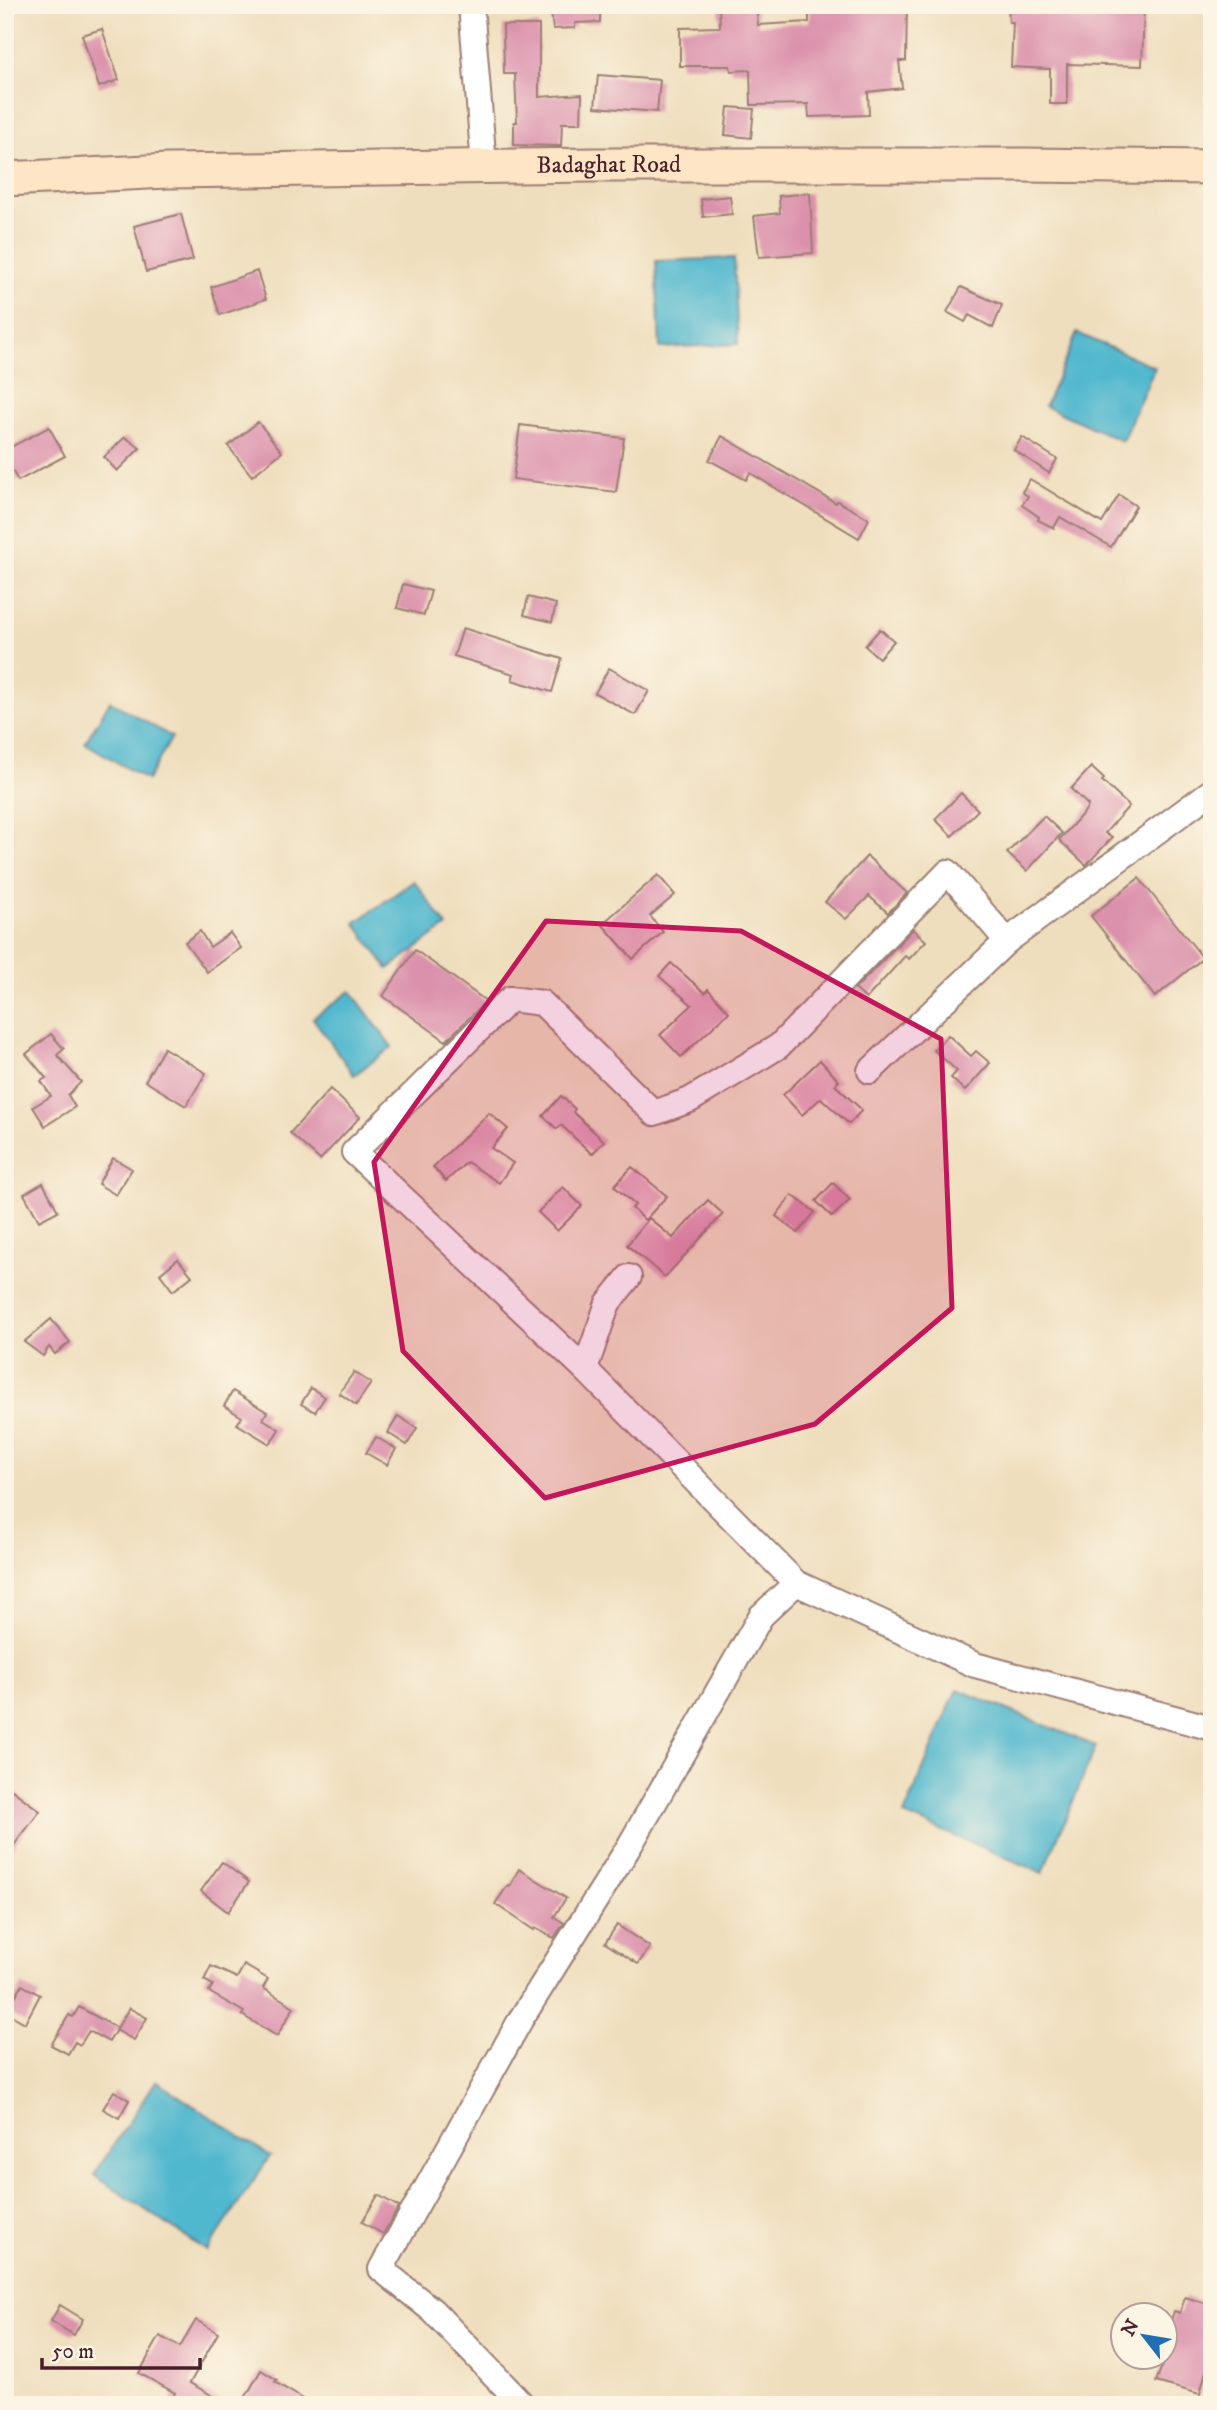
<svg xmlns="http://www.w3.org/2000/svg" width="1217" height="2410" font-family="'IM FELL DW Pica',serif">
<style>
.water{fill:#50b7ce;stroke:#4d6b7c;stroke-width:2}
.building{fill:#db91ac}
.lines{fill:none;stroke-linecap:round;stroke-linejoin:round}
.street-casing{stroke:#9c7e74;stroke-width:28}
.secondary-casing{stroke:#9c7e74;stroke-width:37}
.street{stroke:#fff;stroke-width:24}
.secondary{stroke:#fde5c5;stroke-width:33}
.marked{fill:#c2185b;fill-opacity:0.2;stroke:#c2185b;stroke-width:5;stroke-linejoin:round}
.labels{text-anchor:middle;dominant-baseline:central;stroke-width:5;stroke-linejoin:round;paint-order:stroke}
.street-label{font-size:24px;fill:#4a1f2b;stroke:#fcf5e5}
</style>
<rect width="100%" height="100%" fill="#fcf5e5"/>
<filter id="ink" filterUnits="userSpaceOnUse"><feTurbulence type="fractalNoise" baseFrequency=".0143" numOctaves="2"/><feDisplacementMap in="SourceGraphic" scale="14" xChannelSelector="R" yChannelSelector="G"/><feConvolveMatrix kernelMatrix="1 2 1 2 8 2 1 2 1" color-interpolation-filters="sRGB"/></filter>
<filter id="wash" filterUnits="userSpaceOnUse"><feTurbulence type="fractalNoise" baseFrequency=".00686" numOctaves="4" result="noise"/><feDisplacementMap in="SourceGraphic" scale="28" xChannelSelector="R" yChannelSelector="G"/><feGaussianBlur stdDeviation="1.57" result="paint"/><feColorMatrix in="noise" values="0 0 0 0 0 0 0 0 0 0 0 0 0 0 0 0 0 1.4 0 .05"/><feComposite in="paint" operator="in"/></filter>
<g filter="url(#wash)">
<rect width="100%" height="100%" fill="#efdebd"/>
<g class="water">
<polygon points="734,258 738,344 660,348 656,261"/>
<polygon points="1077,333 1155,367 1122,441 1045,406"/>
<polygon points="110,701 172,737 147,780 85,743"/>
<polygon points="414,881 447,926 388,969 355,923"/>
<polygon points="351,991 392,1047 354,1075 313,1018"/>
<polygon points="957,1689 1096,1746 1043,1873 904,1815"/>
<polygon points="156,2081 270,2156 207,2251 94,2175"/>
</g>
<g id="blocks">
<g class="building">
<polygon points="550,5 600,6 600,22 575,23 575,28 553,29"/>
<polygon points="719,5 756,5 758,25 809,22 809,5 907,5 906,61 899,61 902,88 868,92 869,115 809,117 808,104 751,105 750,70 731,71 730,66 680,66 680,28 720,27"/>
<polygon points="1008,5 1144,5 1142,66 1067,64 1067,104 1050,104 1050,69 1011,67 1013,22 1009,22"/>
<polygon points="503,25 539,25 539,97 582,94 581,123 562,123 561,146 514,145 514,122 517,122 515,74 504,74"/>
<polygon points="102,29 119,80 99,87 82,35"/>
<polygon points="598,75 660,80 657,112 595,107"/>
<polygon points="728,107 754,109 751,138 725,135"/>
<polygon points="810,193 813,253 759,257 754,216 780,213 779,196"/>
<polygon points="730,196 732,214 703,217 701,199"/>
<polygon points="181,214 193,260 146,272 134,226"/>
<polygon points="257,271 266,299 220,315 211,287"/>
<polygon points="961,287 1002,305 993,328 969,315 965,322 947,312"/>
<polygon points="258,422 282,452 252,476 228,446"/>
<polygon points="520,425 624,438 616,492 513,479"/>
<polygon points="49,427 65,456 18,481 5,457 5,450"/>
<polygon points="722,436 836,503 837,501 869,519 859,538 750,473 746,480 709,460"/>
<polygon points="125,437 140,448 117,471 104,457"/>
<polygon points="1022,437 1057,459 1049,473 1014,450"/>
<polygon points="1030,479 1102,523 1119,495 1136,506 1111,547 1060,517 1054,528 1038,520 1039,517 1022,505 1028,496 1022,492"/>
<polygon points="403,584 431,591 424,615 397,608"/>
<polygon points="528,597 556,604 552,622 524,615"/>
<polygon points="463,628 562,659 552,692 512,680 514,674 454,656"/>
<polygon points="880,629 894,641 879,658 865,646"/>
<polygon points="609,668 649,691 635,715 595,693"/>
<polygon points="1091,767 1104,779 1102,781 1129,806 1105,833 1112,838 1086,865 1059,840 1087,809 1088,805 1071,789"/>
<polygon points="961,793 978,810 952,836 935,819"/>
<polygon points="1044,816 1062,833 1027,871 1007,853"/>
<polygon points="867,856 907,893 888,913 869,896 846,919 825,902"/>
<polygon points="658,875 675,895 650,916 663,932 633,959 602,924"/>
<polygon points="1139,878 1203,958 1155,997 1091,916"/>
<polygon points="913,929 926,941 909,959 905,956 866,999 855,989"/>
<polygon points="200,931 210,947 230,933 241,948 207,972 185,942"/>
<polygon points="415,950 486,1001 446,1041 383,996"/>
<polygon points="671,963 705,993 708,989 729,1012 681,1057 660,1035 692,1005 659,976"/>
<polygon points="51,1034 64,1049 57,1055 81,1082 68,1095 75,1107 45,1126 33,1107 51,1096 41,1081 46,1078 26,1054"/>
<polygon points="948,1035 971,1056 976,1051 990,1063 965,1091 951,1078 957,1071 934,1050"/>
<polygon points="164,1048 206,1073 186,1106 145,1081"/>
<polygon points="820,1060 839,1081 835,1085 862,1110 849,1124 821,1098 802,1115 783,1095"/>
<polygon points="330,1089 360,1117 320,1160 290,1133"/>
<polygon points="561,1096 575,1109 573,1112 604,1141 592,1154 561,1125 557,1129 543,1116"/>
<polygon points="489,1113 508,1129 491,1148 513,1163 499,1183 467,1162 446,1181 433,1167"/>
<polygon points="113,1158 132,1169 116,1195 98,1184"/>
<polygon points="632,1167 667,1196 645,1220 632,1208 635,1205 614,1186"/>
<polygon points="43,1183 58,1211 39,1221 24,1194"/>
<polygon points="833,1183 850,1200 832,1217 816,1201"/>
<polygon points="563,1187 582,1206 557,1231 538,1212"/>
<polygon points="792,1195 815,1212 798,1233 776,1216"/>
<polygon points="708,1200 723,1214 665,1277 627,1245 649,1218 673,1238"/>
<polygon points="178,1259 192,1276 173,1291 160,1274"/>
<polygon points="51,1319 70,1342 55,1354 49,1347 43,1356 24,1342"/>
<polygon points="354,1372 371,1383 356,1405 339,1393"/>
<polygon points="311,1388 325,1397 315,1412 301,1404"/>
<polygon points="233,1391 267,1412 263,1419 279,1429 270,1444 237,1424 242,1417 224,1406"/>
<polygon points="398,1416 417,1428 407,1445 388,1433"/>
<polygon points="376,1437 396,1449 387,1465 366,1453"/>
<polygon points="12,1790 40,1811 5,1857 5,1798"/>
<polygon points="222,1862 249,1882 228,1912 201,1891"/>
<polygon points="519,1869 566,1898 554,1917 564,1923 554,1938 535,1928 534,1930 495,1904 508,1885 510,1886"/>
<polygon points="617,1925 650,1947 638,1964 605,1943"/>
<polygon points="244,1965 268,1979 263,1988 294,2007 277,2036 242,2015 244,2012 209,1992 213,1985 204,1980 211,1966 237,1978"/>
<polygon points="22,1985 40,1995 25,2023 6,2012"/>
<polygon points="79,2007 117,2028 109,2042 89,2031 80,2045 75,2042 68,2054 51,2045 69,2015 73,2017"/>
<polygon points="129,2008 147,2018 134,2040 116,2030"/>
<polygon points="114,2091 129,2100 119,2118 103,2109"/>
<polygon points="378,2195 399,2207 383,2234 362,2222"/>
<polygon points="1185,2297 1212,2305 1212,2364 1208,2363 1200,2394 1156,2382 1165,2357 1165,2340 1174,2311 1180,2313"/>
<polygon points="60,2305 83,2319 74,2335 51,2321"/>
<polygon points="196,2320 218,2333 190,2383 229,2405 168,2405 175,2393 139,2373 160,2336 180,2347"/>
<polygon points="261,2370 277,2380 275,2382 313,2405 241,2405"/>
</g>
</g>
</g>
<g filter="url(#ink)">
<use href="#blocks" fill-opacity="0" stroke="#9c7e74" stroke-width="2"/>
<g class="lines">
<g class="street-casing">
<g id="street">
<polyline points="471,5 484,166"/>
<polyline points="870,1071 1007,941 1212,791"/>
<polyline points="585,1369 354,1152 510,999 542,1003 654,1113 690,1100 779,1046 948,872 1007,941"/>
<polyline points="796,1583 975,1665 1212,1728"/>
<polyline points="519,2405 520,2402 433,2311 381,2269 521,2019 630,1845 761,1616 796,1583 585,1369 608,1303 629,1277"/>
</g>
</g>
<g class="secondary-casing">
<g id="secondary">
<path id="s1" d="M 5,179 L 168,171 L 595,165 L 1022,165 L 1212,167"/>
</g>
</g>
<use href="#street" class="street"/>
<use href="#secondary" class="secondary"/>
</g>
</g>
<path class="marked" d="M 546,921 L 741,931 L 941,1039 L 952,1308 L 815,1424 L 545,1498 L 403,1351 L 374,1162 Z"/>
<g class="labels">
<g class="street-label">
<text stroke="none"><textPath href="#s1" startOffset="604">Badaghat Road</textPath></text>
</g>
</g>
<rect width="1217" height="2410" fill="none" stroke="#fcf5e5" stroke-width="28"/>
<g transform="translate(1144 2336) rotate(301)"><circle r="33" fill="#fcf5e5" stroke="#b59f9b" stroke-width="2"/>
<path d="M0-5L12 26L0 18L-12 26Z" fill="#1f6fb2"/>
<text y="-10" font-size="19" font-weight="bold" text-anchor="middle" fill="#4a1f2b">N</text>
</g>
<path d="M42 2358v10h158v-10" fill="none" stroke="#4a1f2b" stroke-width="3.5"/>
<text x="52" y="2358" font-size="21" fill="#4a1f2b" stroke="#fcf5e5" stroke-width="5" paint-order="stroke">50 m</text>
</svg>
